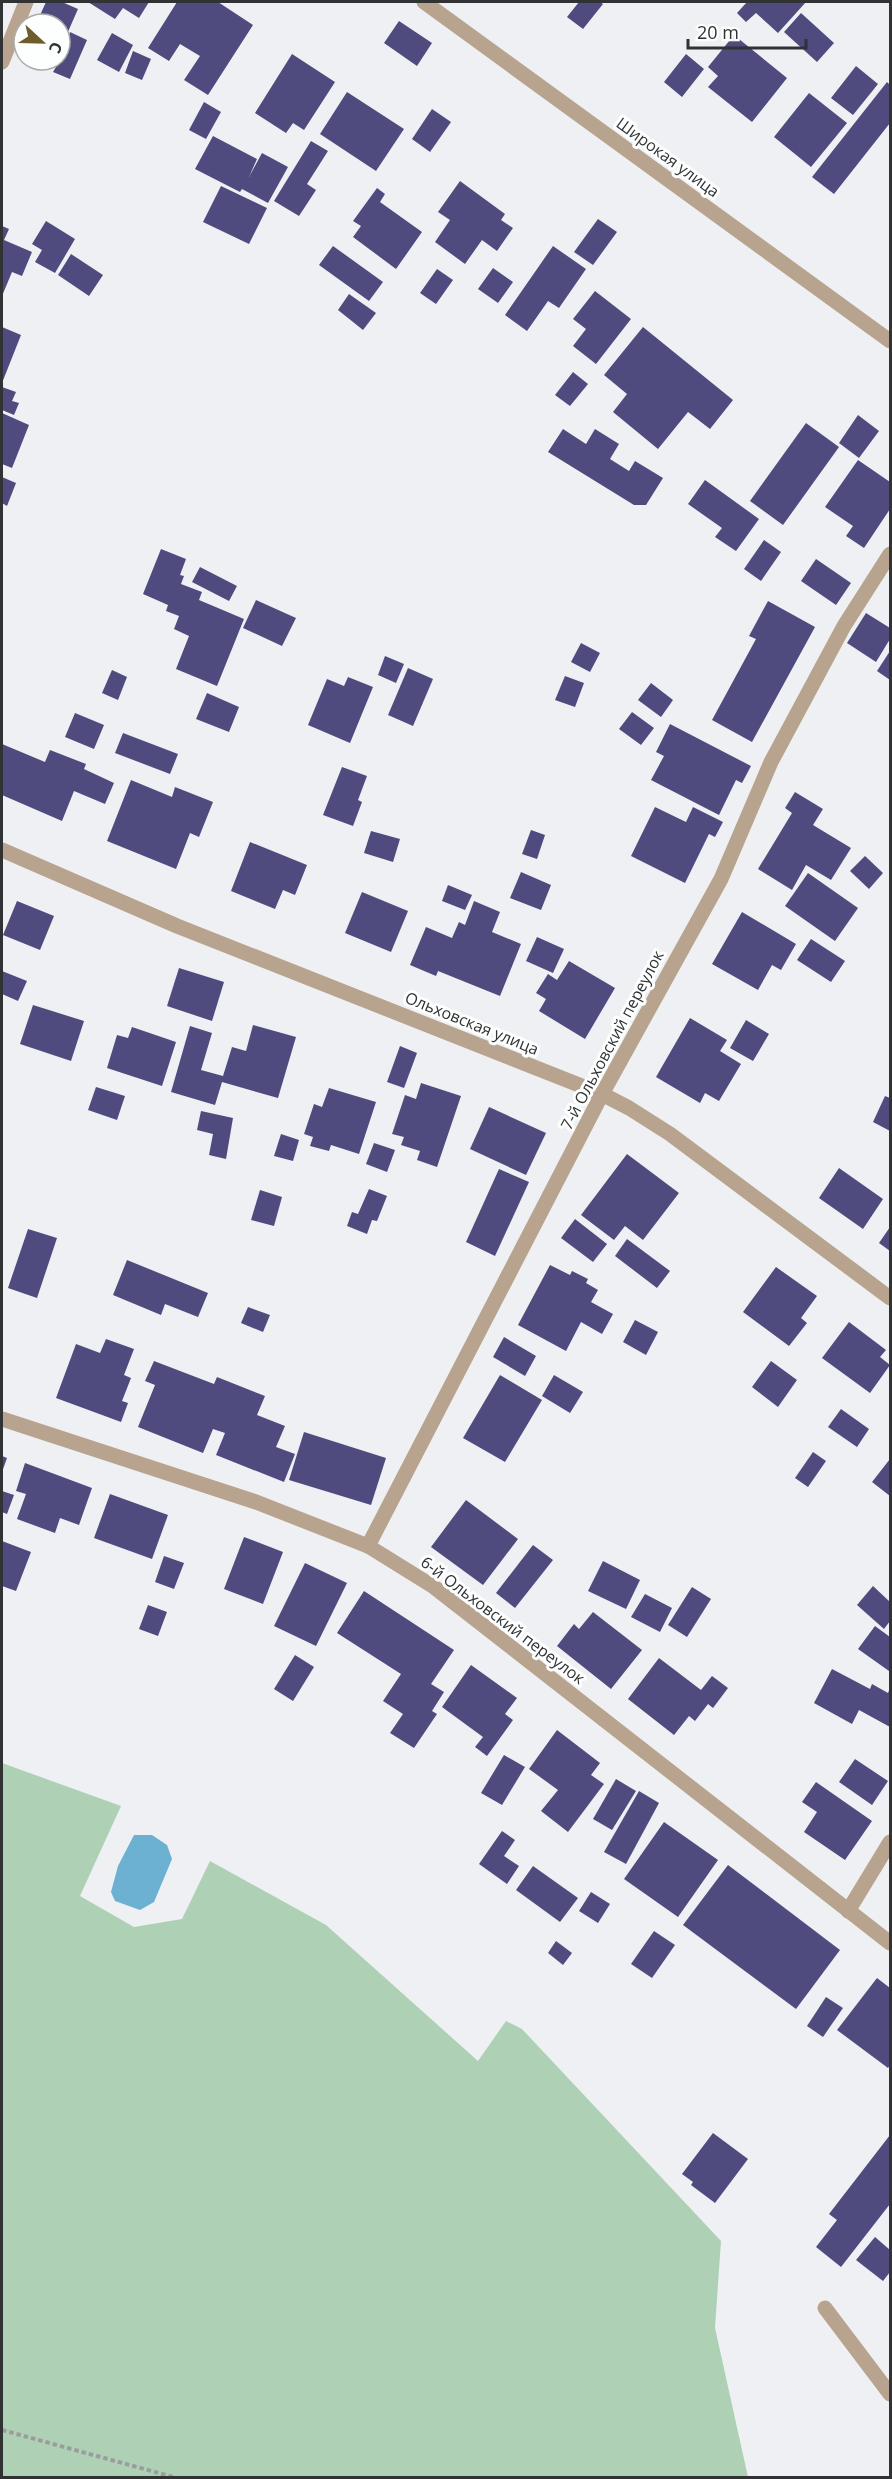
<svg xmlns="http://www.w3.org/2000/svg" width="892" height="2479" font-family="'Open Sans',sans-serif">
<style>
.green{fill:#aed1b5}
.water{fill:#6cb0d2}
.building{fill:#4f4b7f}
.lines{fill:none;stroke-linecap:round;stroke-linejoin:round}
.path{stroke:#9b9c9e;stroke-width:4;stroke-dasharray:4.5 3;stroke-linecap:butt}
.minor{stroke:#b8a48e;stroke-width:15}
.labels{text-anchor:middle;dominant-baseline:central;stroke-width:6;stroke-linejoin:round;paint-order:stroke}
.street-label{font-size:16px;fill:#313233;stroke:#fdfefe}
</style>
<rect width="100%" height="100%" fill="#eff0f4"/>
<polygon class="green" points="2,1763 121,1806 80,1896 134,1927 182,1919 210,1861 326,1925 478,2061 506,2021 522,2029 721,2241 715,2328 748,2477 2,2477"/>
<polygon class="water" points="134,1835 152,1835 167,1845 172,1859 154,1902 140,1910 115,1901 111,1892 118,1866"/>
<g class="building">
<polygon points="46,2 62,2 78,9 60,50 60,24 36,24"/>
<polygon points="88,2 149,2 139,18 123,8 115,19"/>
<polygon points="177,2 218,2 253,25 208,95 184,80 200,56 180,44 169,61 148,48"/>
<polygon points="579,2 600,2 603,4 583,29 567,17"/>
<polygon points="747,2 806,2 778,33 756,13 746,22 737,13"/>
<polygon points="801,13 834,43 817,62 784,32"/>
<polygon points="399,21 432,43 417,66 384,43"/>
<polygon points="70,32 87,40 70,79 53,72 60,60"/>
<polygon points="112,33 133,45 119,72 97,60"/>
<polygon points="734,35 787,78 752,122 708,87 718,76 708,67"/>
<polygon points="133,51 151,59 142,80 125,73"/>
<polygon points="292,54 335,82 304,130 293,123 286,133 255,113"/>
<polygon points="686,54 704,69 682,97 664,82"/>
<polygon points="35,60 56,60 52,68"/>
<polygon points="856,66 878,84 853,115 831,98"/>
<polygon points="887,82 890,85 890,123 834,194 812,177"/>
<polygon points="347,92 404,129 376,171 320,134"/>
<polygon points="809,93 847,123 811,167 774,137"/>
<polygon points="204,102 221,112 206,139 189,130"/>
<polygon points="432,109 451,122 430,152 412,139"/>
<polygon points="213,136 257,159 249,177 262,153 288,167 268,203 242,189 240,192 195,169"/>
<polygon points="311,141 328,151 307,184 316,190 299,216 274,201"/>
<polygon points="460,181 505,214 501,220 513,228 497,251 482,240 465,264 435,242 450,220 438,212"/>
<polygon points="221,186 267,208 249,244 203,222"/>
<polygon points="377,188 385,194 380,202 422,232 396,269 353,237 361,226 353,221"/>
<polygon points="598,219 617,232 593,265 574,252"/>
<polygon points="46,221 75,239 55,273 35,262 42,250 32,244"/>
<polygon points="2,226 9,229 4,240 32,252 22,276 12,272 2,296"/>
<polygon points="333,246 383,282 369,301 319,265"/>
<polygon points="553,246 586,269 559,308 548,301 527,331 505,315"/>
<polygon points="71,254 103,275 89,296 58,275"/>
<polygon points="493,268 513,282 498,303 478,289"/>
<polygon points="437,269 453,280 436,304 420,293"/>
<polygon points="595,291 631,319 596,364 573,346 586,329 573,319"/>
<polygon points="349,294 376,313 363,330 338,310"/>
<polygon points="2,327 21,335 2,383"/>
<polygon points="643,327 733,400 710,429 688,412 658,449 613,412 627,394 604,375"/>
<polygon points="573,372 588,384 570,406 555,395"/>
<polygon points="2,387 16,392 12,401 19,403 14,415 2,410"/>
<polygon points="2,413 29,425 12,468 2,464"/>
<polygon points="858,415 879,431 859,458 839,443"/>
<polygon points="806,423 839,447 783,525 750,501"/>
<polygon points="563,429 586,444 595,429 619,444 610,459 629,471 635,461 663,478 646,505 634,505 548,452"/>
<polygon points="858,460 890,482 890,509 864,548 846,536 853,526 825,507"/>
<polygon points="2,477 16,483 7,506 2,503"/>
<polygon points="705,480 759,519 736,551 715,537 722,528 688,504"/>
<polygon points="764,540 781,552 761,581 744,569"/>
<polygon points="161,549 186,559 180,575 184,576 181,584 202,592 199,600 244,619 217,686 176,669 189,636 174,629 179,616 166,611 168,605 143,594"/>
<polygon points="816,559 851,583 836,605 801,581"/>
<polygon points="200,567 237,586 229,601 192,582"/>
<polygon points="256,600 296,618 282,646 243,628"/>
<polygon points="768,601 815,627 752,742 712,720 756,639 749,636"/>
<polygon points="866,613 890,628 890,639 876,662 847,643"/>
<polygon points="581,643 600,653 590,672 571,662"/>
<polygon points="890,651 890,680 877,671"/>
<polygon points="385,656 404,664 396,683 378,675"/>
<polygon points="408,668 433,679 413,726 388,715"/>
<polygon points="112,670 127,677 118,700 102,693"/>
<polygon points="565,676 584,683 575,707 555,700"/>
<polygon points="348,677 373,687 350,743 308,725 327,679 344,686"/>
<polygon points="651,683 673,700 661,717 638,700"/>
<polygon points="207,693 239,707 229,732 196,719"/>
<polygon points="632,712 654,728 641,745 619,729"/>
<polygon points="75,713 104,725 94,749 65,737"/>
<polygon points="670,724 751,766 742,783 736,780 719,815 651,780 664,756 656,752"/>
<polygon points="123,733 178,754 170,774 115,753"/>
<polygon points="2,744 45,762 50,750 86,764 84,769 114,783 105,804 74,791 62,821 2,795"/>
<polygon points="342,767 367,776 358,800 362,802 353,826 323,815"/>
<polygon points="131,780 172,797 175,787 213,802 199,837 190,833 176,869 107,841"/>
<polygon points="795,792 823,809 813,825 851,848 831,880 806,865 792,890 758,869 792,813 785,808"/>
<polygon points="655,807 686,822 693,807 723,822 715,837 709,834 685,883 631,856"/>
<polygon points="531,830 545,835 537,859 522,854"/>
<polygon points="371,831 400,839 393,862 364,853"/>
<polygon points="250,842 307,865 295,895 283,890 275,909 231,891"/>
<polygon points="865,856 883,873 869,889 850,871"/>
<polygon points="521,872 551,885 541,910 510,898"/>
<polygon points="808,873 858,908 835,941 785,906"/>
<polygon points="448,885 472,895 465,910 442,901"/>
<polygon points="362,892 408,911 391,952 345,933"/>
<polygon points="17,901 54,916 40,950 3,935"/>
<polygon points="474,901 500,912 492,932 521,944 500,996 438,971 436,976 410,965 426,927 452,938 459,922 465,925"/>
<polygon points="742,912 796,944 781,970 772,965 758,990 712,964"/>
<polygon points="537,937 564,949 553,973 526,961"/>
<polygon points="811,939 845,961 831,982 797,960"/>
<polygon points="569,961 615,988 585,1039 539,1011 546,999 536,993 548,974 557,980"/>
<polygon points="179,968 224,982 212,1021 167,1006"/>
<polygon points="2,971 27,981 18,1001 2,994"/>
<polygon points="33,1005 84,1021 71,1061 20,1044"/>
<polygon points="690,1018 727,1040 720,1051 741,1064 719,1101 705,1093 700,1103 656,1077"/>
<polygon points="746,1020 769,1034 753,1061 730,1048"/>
<polygon points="253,1025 296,1037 278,1098 222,1082 215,1105 171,1092 190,1026 212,1033 201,1070 223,1076 232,1047 246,1051"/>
<polygon points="132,1027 176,1042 162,1086 107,1068 117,1035 128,1038"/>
<polygon points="400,1046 417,1053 404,1088 387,1082"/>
<polygon points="421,1083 461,1096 437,1167 417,1160 420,1151 401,1145 404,1137 392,1134 405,1095 416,1099"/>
<polygon points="96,1087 125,1096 117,1120 88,1110"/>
<polygon points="329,1088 376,1102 359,1154 331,1145 329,1151 310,1146 313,1137 304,1134 314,1104 322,1107"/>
<polygon points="885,1096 890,1098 890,1131 873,1122"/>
<polygon points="489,1107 546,1133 526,1175 470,1149"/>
<polygon points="201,1111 233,1118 226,1159 209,1155 213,1134 197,1130"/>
<polygon points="281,1134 299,1140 293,1161 274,1156"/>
<polygon points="374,1143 395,1150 387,1172 366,1164"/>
<polygon points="627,1154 679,1193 643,1240 625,1226 614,1240 581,1215"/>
<polygon points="839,1168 883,1199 863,1229 819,1198"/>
<polygon points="499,1169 529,1182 495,1256 466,1242"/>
<polygon points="369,1189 387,1196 377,1221 372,1220 367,1234 347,1226 352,1212 358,1214"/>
<polygon points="260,1190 282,1197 274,1226 251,1220"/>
<polygon points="575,1219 607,1244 593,1262 561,1238"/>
<polygon points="890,1227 890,1251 879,1243"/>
<polygon points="28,1229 57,1238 37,1298 8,1288"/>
<polygon points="627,1239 670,1271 657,1288 615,1256"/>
<polygon points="127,1260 208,1293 198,1317 165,1304 161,1315 113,1295"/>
<polygon points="550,1265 570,1275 572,1271 588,1279 586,1283 598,1290 591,1302 613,1314 602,1334 581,1322 566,1351 518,1325"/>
<polygon points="776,1267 817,1296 801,1318 807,1323 789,1346 743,1312"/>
<polygon points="248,1307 270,1315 263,1332 241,1323"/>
<polygon points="635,1320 658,1332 646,1355 623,1342"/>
<polygon points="849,1322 886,1350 880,1357 890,1365 870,1393 822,1358"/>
<polygon points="504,1337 536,1356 525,1376 493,1357"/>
<polygon points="106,1339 134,1349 124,1375 131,1378 122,1401 128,1403 121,1422 56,1398 76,1344 100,1353"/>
<polygon points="154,1361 214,1384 217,1377 265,1396 257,1415 285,1426 276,1447 295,1454 284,1482 216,1455 225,1433 213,1429 203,1453 138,1427 155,1385 145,1381"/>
<polygon points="771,1361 797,1380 778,1407 752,1387"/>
<polygon points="500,1375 542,1400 505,1462 463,1438"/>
<polygon points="554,1375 583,1392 570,1413 542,1396"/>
<polygon points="841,1409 869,1429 857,1447 828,1427"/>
<polygon points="304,1432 386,1458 371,1505 289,1480"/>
<polygon points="813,1452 826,1461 808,1487 795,1478"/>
<polygon points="2,1456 7,1458 2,1472"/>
<polygon points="890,1459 890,1496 872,1482"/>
<polygon points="25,1463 92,1488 79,1525 60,1518 55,1533 17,1519 26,1494 16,1491"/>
<polygon points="2,1491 14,1495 7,1514 2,1512"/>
<polygon points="110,1494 168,1515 152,1559 94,1538"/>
<polygon points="466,1500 518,1539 483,1585 431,1547"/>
<polygon points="244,1537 283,1552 263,1604 224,1589"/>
<polygon points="2,1541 31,1552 16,1591 2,1586"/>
<polygon points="533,1545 553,1560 515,1608 496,1593"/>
<polygon points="164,1556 184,1563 174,1589 155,1582"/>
<polygon points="603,1561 640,1580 626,1609 588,1591"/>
<polygon points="305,1563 347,1583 316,1646 274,1626"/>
<polygon points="873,1586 890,1602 890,1621 884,1629 857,1605"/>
<polygon points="692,1587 711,1599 687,1637 668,1625"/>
<polygon points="364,1591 454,1650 431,1684 444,1692 432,1711 437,1714 414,1748 390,1733 403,1714 383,1701 401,1674 337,1633"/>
<polygon points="645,1594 672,1608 660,1632 631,1617"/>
<polygon points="148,1605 167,1612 158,1636 139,1629"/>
<polygon points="593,1612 642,1650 611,1689 557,1646 574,1624 579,1629"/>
<polygon points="875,1626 890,1637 889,1671 858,1649"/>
<polygon points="295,1655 314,1667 293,1701 274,1689"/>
<polygon points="659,1658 701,1690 712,1676 728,1688 713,1708 708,1704 695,1721 689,1716 674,1735 628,1699"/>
<polygon points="471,1665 517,1698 505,1714 513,1720 487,1756 475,1747 483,1737 442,1707"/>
<polygon points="832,1669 870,1689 872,1684 888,1693 890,1688 890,1727 859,1710 852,1724 814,1703"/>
<polygon points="557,1730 600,1763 591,1775 604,1784 568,1832 541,1811 558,1790 529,1769"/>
<polygon points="504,1755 525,1767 502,1805 481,1793"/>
<polygon points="855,1759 888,1781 872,1805 839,1782"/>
<polygon points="616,1779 636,1791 612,1830 593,1819"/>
<polygon points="816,1782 872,1821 845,1860 804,1832 817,1812 802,1802"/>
<polygon points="639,1791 659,1803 626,1864 604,1852"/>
<polygon points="664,1822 718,1860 678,1917 624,1879"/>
<polygon points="502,1831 515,1840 504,1856 519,1866 507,1884 479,1864"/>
<polygon points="728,1865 840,1950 796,2009 683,1925"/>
<polygon points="533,1866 578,1898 560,1922 516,1890"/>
<polygon points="591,1892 610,1904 598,1923 579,1911"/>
<polygon points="654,1931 675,1945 652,1978 631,1964"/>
<polygon points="556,1941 572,1953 563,1965 548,1953"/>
<polygon points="877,1978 890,1988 890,2065 888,2068 837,2030"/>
<polygon points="826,1997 843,2008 823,2037 807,2026"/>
<polygon points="713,2133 748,2159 715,2203 691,2185 693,2182 682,2174"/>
<polygon points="890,2135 890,2204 841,2267 816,2247 837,2220 829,2214"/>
<polygon points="875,2237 890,2250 890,2272 883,2281 856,2260"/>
</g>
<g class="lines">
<polyline class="path" points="2,2430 177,2478"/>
<g class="minor">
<polyline points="424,2 890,341"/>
<polyline points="2,62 26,2"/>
<polyline points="2,850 177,926 602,1094 629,1108 670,1134 890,1298"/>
<polyline points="2,1419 256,1502 368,1546 434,1587 890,1943"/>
<polyline points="368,1546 602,1094 721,879 771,762 844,626 890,554"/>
<polyline points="848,1911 890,1842"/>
<polyline points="825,2308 890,2394"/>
</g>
</g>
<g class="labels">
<g class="street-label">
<text transform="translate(668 157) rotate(36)">Широкая улица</text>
<text transform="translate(472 1023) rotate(22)">Ольховская улица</text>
<text transform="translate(612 1040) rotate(-62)">7-й Ольховский переулок</text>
<text transform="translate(503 1620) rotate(37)">6-й Ольховский переулок</text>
</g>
</g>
<rect width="892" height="2479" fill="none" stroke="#313233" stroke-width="6"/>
<g transform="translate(42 42) rotate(112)"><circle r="28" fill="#fdfefe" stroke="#abacad" stroke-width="1.5"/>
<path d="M0-4.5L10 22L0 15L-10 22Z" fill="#6e5d2a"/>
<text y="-9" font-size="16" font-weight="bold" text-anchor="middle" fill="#313233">С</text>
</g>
<path d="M688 39v9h118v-9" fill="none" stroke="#313233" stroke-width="3"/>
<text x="697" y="39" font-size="18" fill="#313233" stroke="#fdfefe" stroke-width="4.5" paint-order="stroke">20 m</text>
</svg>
